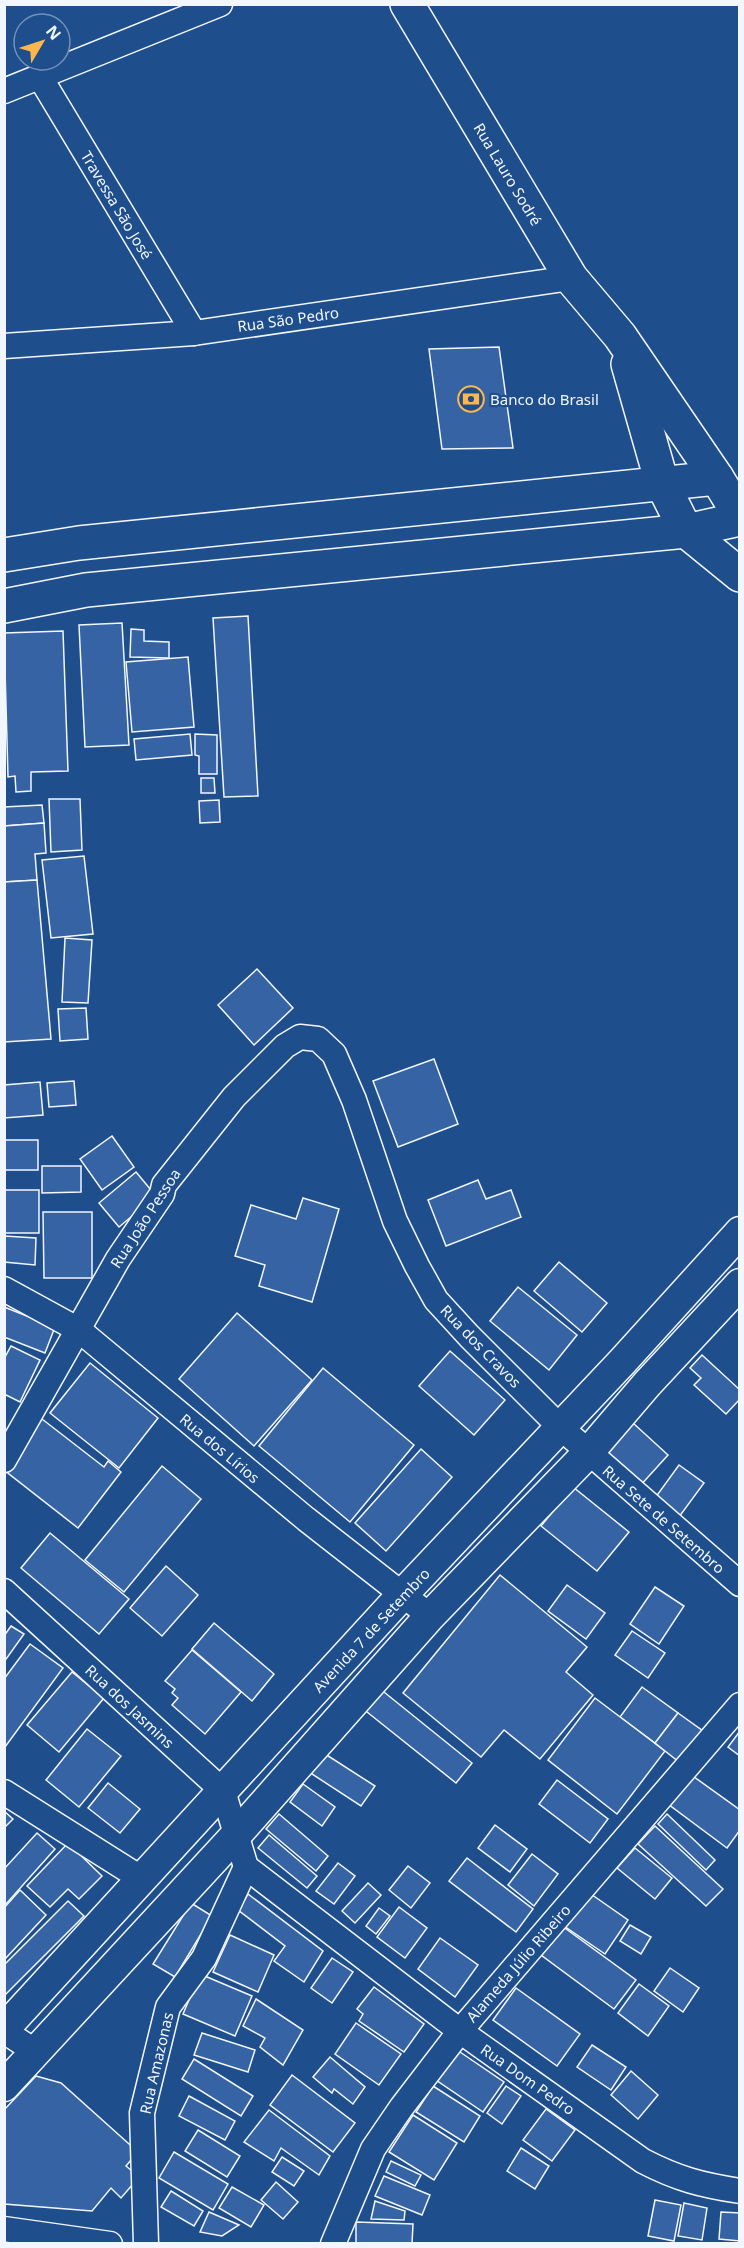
<svg xmlns="http://www.w3.org/2000/svg" width="744" height="2248" font-family="'Noto Sans',sans-serif">
<style>
.building{fill:#3563a3;stroke:#f2f6ff;stroke-width:1.5}
.lines{fill:none;stroke-linecap:round;stroke-linejoin:round}
.minor-casing{stroke:#f2f6ff;stroke-width:27}
.tertiary-casing{stroke:#f2f6ff;stroke-width:33}
.secondary-casing{stroke:#f2f6ff;stroke-width:36}
.primary-casing{stroke:#f2f6ff;stroke-width:36}
.minor{stroke:#1f4e8c;stroke-width:24}
.tertiary{stroke:#1f4e8c;stroke-width:30}
.secondary{stroke:#1f4e8c;stroke-width:33}
.primary{stroke:#1f4e8c;stroke-width:33}
.labels{text-anchor:middle;dominant-baseline:central;stroke-width:4.5;stroke-linejoin:round;paint-order:stroke}
.street-label{font-size:15px;fill:#f2f6ff;stroke:#1f4e8c}
.poi-label{font-size:15px;fill:#f2f6ff;stroke:#1f4e8c;text-anchor:start}
</style>
<rect width="100%" height="100%" fill="#1f4e8c"/>
<g class="building">
<polygon points="499,347 513,448 442,449 429,349"/>
<polygon points="248,616 258,796 224,797 213,618"/>
<polygon points="122,623 129,745 85,747 79,625"/>
<polygon points="131,629 144,630 144,641 169,642 169,658 130,657"/>
<polygon points="63,631 68,771 31,772 31,791 16,792 15,776 8,777 4,633"/>
<polygon points="188,657 194,727 132,732 126,662"/>
<polygon points="190,734 192,755 136,760 134,739"/>
<polygon points="195,734 217,735 217,774 199,774 199,756 195,755"/>
<polygon points="201,778 214,778 215,793 201,793"/>
<polygon points="49,799 80,799 82,850 51,852"/>
<polygon points="219,800 220,822 200,823 199,801"/>
<polygon points="42,805 44,823 4,826 4,807"/>
<polygon points="44,823 46,853 35,854 37,880 4,882 4,826"/>
<polygon points="84,856 93,934 51,938 42,860"/>
<polygon points="37,880 51,1039 4,1042 4,882"/>
<polygon points="65,938 92,940 88,1003 62,1002"/>
<polygon points="257,969 293,1008 254,1045 218,1005"/>
<polygon points="86,1008 88,1039 60,1041 58,1009"/>
<polygon points="434,1059 458,1124 398,1147 373,1081"/>
<polygon points="74,1081 76,1105 49,1107 47,1083"/>
<polygon points="40,1082 43,1115 4,1118 4,1085"/>
<polygon points="112,1136 134,1167 102,1190 80,1159"/>
<rect x="4" y="1140" width="34" height="30"/>
<polygon points="42,1166 81,1166 81,1192 42,1193"/>
<polygon points="136,1172 156,1196 119,1227 99,1203"/>
<polygon points="478,1180 486,1199 511,1190 521,1217 446,1246 428,1200"/>
<rect x="4" y="1190" width="35" height="43"/>
<polygon points="303,1198 339,1209 312,1302 259,1286 265,1265 235,1256 251,1205 296,1219"/>
<polygon points="43,1212 92,1212 92,1278 44,1278"/>
<polygon points="4,1236 36,1238 35,1265 4,1262"/>
<polygon points="559,1262 607,1303 582,1332 534,1291"/>
<polygon points="518,1287 577,1335 549,1370 490,1321"/>
<polygon points="4,1307 55,1327 45,1353 4,1337"/>
<polygon points="237,1313 312,1380 254,1446 179,1379"/>
<polygon points="11,1346 40,1360 20,1402 4,1394 4,1359"/>
<polygon points="450,1351 505,1400 474,1435 419,1386"/>
<polygon points="702,1355 740,1390 740,1399 726,1414 694,1385 701,1378 690,1368"/>
<polygon points="90,1363 158,1418 119,1468 50,1413"/>
<polygon points="323,1368 414,1445 350,1522 259,1446"/>
<polygon points="42,1419 104,1467 108,1461 121,1472 78,1528 4,1470"/>
<polygon points="633,1423 668,1455 639,1487 604,1456"/>
<polygon points="421,1449 452,1477 386,1551 355,1523"/>
<polygon points="679,1465 704,1483 679,1517 655,1498"/>
<polygon points="162,1466 201,1499 124,1592 85,1560"/>
<polygon points="573,1487 629,1532 597,1571 541,1526"/>
<polygon points="50,1533 129,1599 99,1634 21,1568"/>
<polygon points="166,1566 198,1595 162,1636 130,1608"/>
<polygon points="500,1575 587,1647 566,1672 593,1695 540,1759 504,1730 481,1757 403,1693"/>
<polygon points="567,1585 605,1613 586,1639 548,1611"/>
<polygon points="655,1587 684,1606 659,1644 630,1624"/>
<polygon points="214,1623 274,1674 252,1701 192,1649"/>
<polygon points="11,1626 24,1634 4,1662 4,1636"/>
<polygon points="632,1631 665,1653 648,1678 615,1655"/>
<polygon points="30,1644 63,1668 5,1747 4,1679"/>
<polygon points="192,1650 241,1692 205,1734 172,1705 178,1698 172,1693 175,1689 165,1681"/>
<polygon points="72,1672 104,1698 59,1752 27,1725"/>
<polygon points="642,1687 678,1713 655,1743 620,1717"/>
<polygon points="379,1688 472,1763 456,1783 362,1708"/>
<polygon points="595,1698 665,1751 617,1814 548,1760"/>
<polygon points="678,1713 703,1731 679,1762 655,1743"/>
<polygon points="87,1729 121,1756 79,1807 46,1780"/>
<polygon points="740,1731 740,1756 728,1747"/>
<polygon points="322,1752 375,1786 361,1806 309,1772"/>
<polygon points="690,1774 740,1810 740,1830 727,1848 668,1804"/>
<polygon points="557,1780 608,1819 590,1843 539,1804"/>
<polygon points="108,1783 140,1809 120,1833 88,1808"/>
<polygon points="303,1784 335,1807 322,1826 290,1802"/>
<polygon points="4,1811 13,1819 4,1828"/>
<polygon points="279,1814 328,1856 316,1871 266,1829"/>
<polygon points="667,1814 715,1860 706,1870 658,1824"/>
<polygon points="495,1825 527,1849 510,1872 478,1848"/>
<polygon points="655,1826 723,1889 706,1906 638,1844"/>
<polygon points="37,1833 55,1849 6,1904 4,1902 4,1869"/>
<polygon points="269,1835 317,1876 307,1888 258,1848"/>
<polygon points="68,1843 102,1876 79,1899 68,1889 50,1907 27,1886"/>
<polygon points="635,1848 672,1878 655,1899 617,1868"/>
<polygon points="532,1854 558,1874 534,1906 508,1885"/>
<polygon points="467,1858 533,1909 516,1932 449,1881"/>
<polygon points="338,1863 355,1876 334,1904 316,1891"/>
<polygon points="408,1866 430,1883 411,1908 389,1890"/>
<polygon points="368,1883 381,1895 355,1923 342,1911"/>
<polygon points="20,1890 46,1915 4,1960 4,1908"/>
<polygon points="588,1892 628,1920 605,1954 564,1926"/>
<polygon points="248,1894 323,1951 304,1982 274,1961 285,1946 238,1910"/>
<polygon points="68,1901 84,1916 4,1996 4,1965"/>
<polygon points="191,1903 212,1916 175,1977 153,1964"/>
<polygon points="399,1907 427,1928 405,1958 377,1937"/>
<polygon points="379,1908 390,1916 376,1934 366,1926"/>
<polygon points="630,1925 651,1937 641,1954 620,1941"/>
<polygon points="562,1926 636,1980 614,2009 541,1955"/>
<polygon points="230,1935 274,1955 258,1992 213,1972"/>
<polygon points="440,1938 478,1965 455,1997 418,1969"/>
<polygon points="332,1958 353,1972 332,2003 311,1988"/>
<polygon points="670,1968 699,1988 683,2012 654,1991"/>
<polygon points="200,1974 252,1996 235,2036 183,2014"/>
<polygon points="639,1984 669,2006 648,2036 618,2013"/>
<polygon points="374,1987 424,2024 404,2052 359,2021 363,2014 357,2009"/>
<polygon points="516,1988 580,2034 557,2066 493,2020"/>
<polygon points="256,1999 303,2030 283,2065 260,2047 265,2038 243,2026"/>
<polygon points="356,2023 401,2054 379,2085 335,2054"/>
<polygon points="202,2033 255,2050 248,2072 194,2055"/>
<polygon points="592,2045 626,2067 611,2090 577,2067"/>
<polygon points="457,2050 504,2082 483,2112 436,2080"/>
<polygon points="330,2057 365,2087 353,2104 334,2089 332,2093 313,2077"/>
<polygon points="194,2059 253,2096 241,2116 182,2079"/>
<polygon points="631,2071 658,2095 638,2119 611,2095"/>
<polygon points="292,2075 355,2123 333,2152 270,2105"/>
<polygon points="36,2076 61,2083 138,2152 126,2166 139,2177 121,2198 111,2188 92,2211 4,2204 4,2110"/>
<polygon points="433,2086 480,2116 464,2142 416,2112"/>
<polygon points="506,2086 521,2096 502,2124 487,2113"/>
<polygon points="189,2096 235,2121 225,2140 179,2116"/>
<polygon points="546,2109 575,2130 552,2161 523,2140"/>
<polygon points="269,2110 330,2156 319,2175 281,2148 274,2161 244,2142"/>
<polygon points="413,2115 457,2143 434,2180 389,2152"/>
<polygon points="198,2130 240,2156 227,2177 185,2151"/>
<polygon points="521,2148 549,2166 535,2189 507,2171"/>
<polygon points="174,2152 228,2184 213,2210 159,2178"/>
<polygon points="282,2157 304,2171 294,2186 272,2172"/>
<polygon points="391,2161 421,2175 415,2186 386,2172"/>
<polygon points="384,2176 430,2195 422,2215 375,2196"/>
<polygon points="276,2182 298,2202 283,2219 261,2200"/>
<polygon points="232,2187 264,2205 251,2227 219,2208"/>
<polygon points="171,2191 203,2211 194,2226 161,2207"/>
<polygon points="655,2200 681,2205 674,2241 648,2236"/>
<polygon points="375,2201 405,2211 404,2220 371,2219"/>
<polygon points="684,2203 707,2208 702,2240 678,2236"/>
<polygon points="209,2212 239,2225 222,2236 200,2232"/>
<polygon points="721,2212 740,2213 740,2241 719,2239"/>
<polygon points="356,2222 413,2224 412,2244 356,2244"/>
</g>
<g class="lines">
<g class="minor-casing">
<g id="minor">
<polyline points="40,77 194,333"/>
<polyline points="4,91 220,4"/>
<polyline points="4,346 194,333 571,278"/>
<polyline points="4,1289 79,1330 306,1519 430,1616"/>
<polyline points="4,1460 118,1259 162,1194 164,1185 234,1097 285,1046 300,1037 318,1039 334,1054 354,1100 395,1221 417,1266 436,1300 469,1336 560,1427 740,1584"/>
<path d="M 4,1591 L 223,1791 L 246,1867 L 460,2031 L 643,2161 C 678,2179 701,2185 740,2191"/>
<polyline points="4,1792 142,1879"/>
<polyline points="4,2031 36,2052"/>
<polyline points="4,2229 110,2244"/>
<polyline points="146,2244 142,2113 168,2007 204,1958 246,1867"/>
<polyline points="333,2244 373,2149 401,2108 460,2031 740,1705"/>
</g>
</g>
<g class="tertiary-casing">
<g id="tertiary">
<polyline points="4,2029 403,1594 622,1362 740,1232"/>
<polyline points="4,2086 237,1834 430,1616 588,1453 647,1384 740,1284"/>
</g>
</g>
<g class="secondary-casing">
<g id="secondary">
<polyline points="407,4 571,278 620,336 717,478 740,516"/>
<polyline points="628,364 662,483 686,531 740,575"/>
</g>
</g>
<g class="primary-casing">
<g id="primary">
<polyline points="4,555 79,543 717,478"/>
<polyline points="4,606 86,590 686,531 740,519"/>
</g>
</g>
<use href="#minor" class="minor"/>
<use href="#tertiary" class="tertiary"/>
<use href="#secondary" class="secondary"/>
<use href="#primary" class="primary"/>
</g>
<defs>
<g id="bank-ring" transform="scale(1.35)"><circle r="9.5" fill="#1f4e8c" stroke="#ffb74d" stroke-width="1.5"/><path d="M-6-4H6V4H-6ZM0-2.3a2.3 2.3 0 1 0 0 4.6a2.3 2.3 0 1 0 0-4.6Z" fill="#ffb74d"/></g>
</defs>
<g fill-rule="evenodd">
<use href="#bank-ring" x="471" y="399"/>
</g>
<g class="labels">
<g class="street-label">
<text transform="translate(508 174) rotate(59)">Rua Lauro Sodré</text>
<text transform="translate(117 205) rotate(59)">Travessa São José</text>
<text transform="translate(288 319) rotate(-8)">Rua São Pedro</text>
<text transform="translate(145 1218) rotate(-57)">Rua João Pessoa</text>
<text transform="translate(481 1346) rotate(46)">Rua dos Cravos</text>
<text transform="translate(220 1448) rotate(40)">Rua dos Lírios</text>
<text transform="translate(664 1519) rotate(41)">Rua Sete de Setembro</text>
<text transform="translate(371 1630) rotate(-47)">Avenida 7 de Setembro</text>
<text transform="translate(130 1706) rotate(43)">Rua dos Jasmins</text>
<text transform="translate(518 1963) rotate(-49)">Alameda Júlio Ribeiro</text>
<text transform="translate(156 2063) rotate(-77)">Rua Amazonas</text>
<text transform="translate(528 2079) rotate(35)">Rua Dom Pedro</text>
</g>
<g class="poi-label">
<text x="490" y="399">Banco do Brasil</text>
</g>
</g>
<rect width="744" height="2248" fill="none" stroke="#f2f6ff" stroke-width="12"/>
<g transform="translate(42 42) rotate(51)"><circle r="28" fill="#1f4e8c" stroke="#7391ba" stroke-width="1.5"/>
<path d="M0-4.5L10 22L0 15L-10 22Z" fill="#ffb74d"/>
<text y="-9" font-size="16" font-weight="bold" text-anchor="middle" fill="#f2f6ff">N</text>
</g>
</svg>
